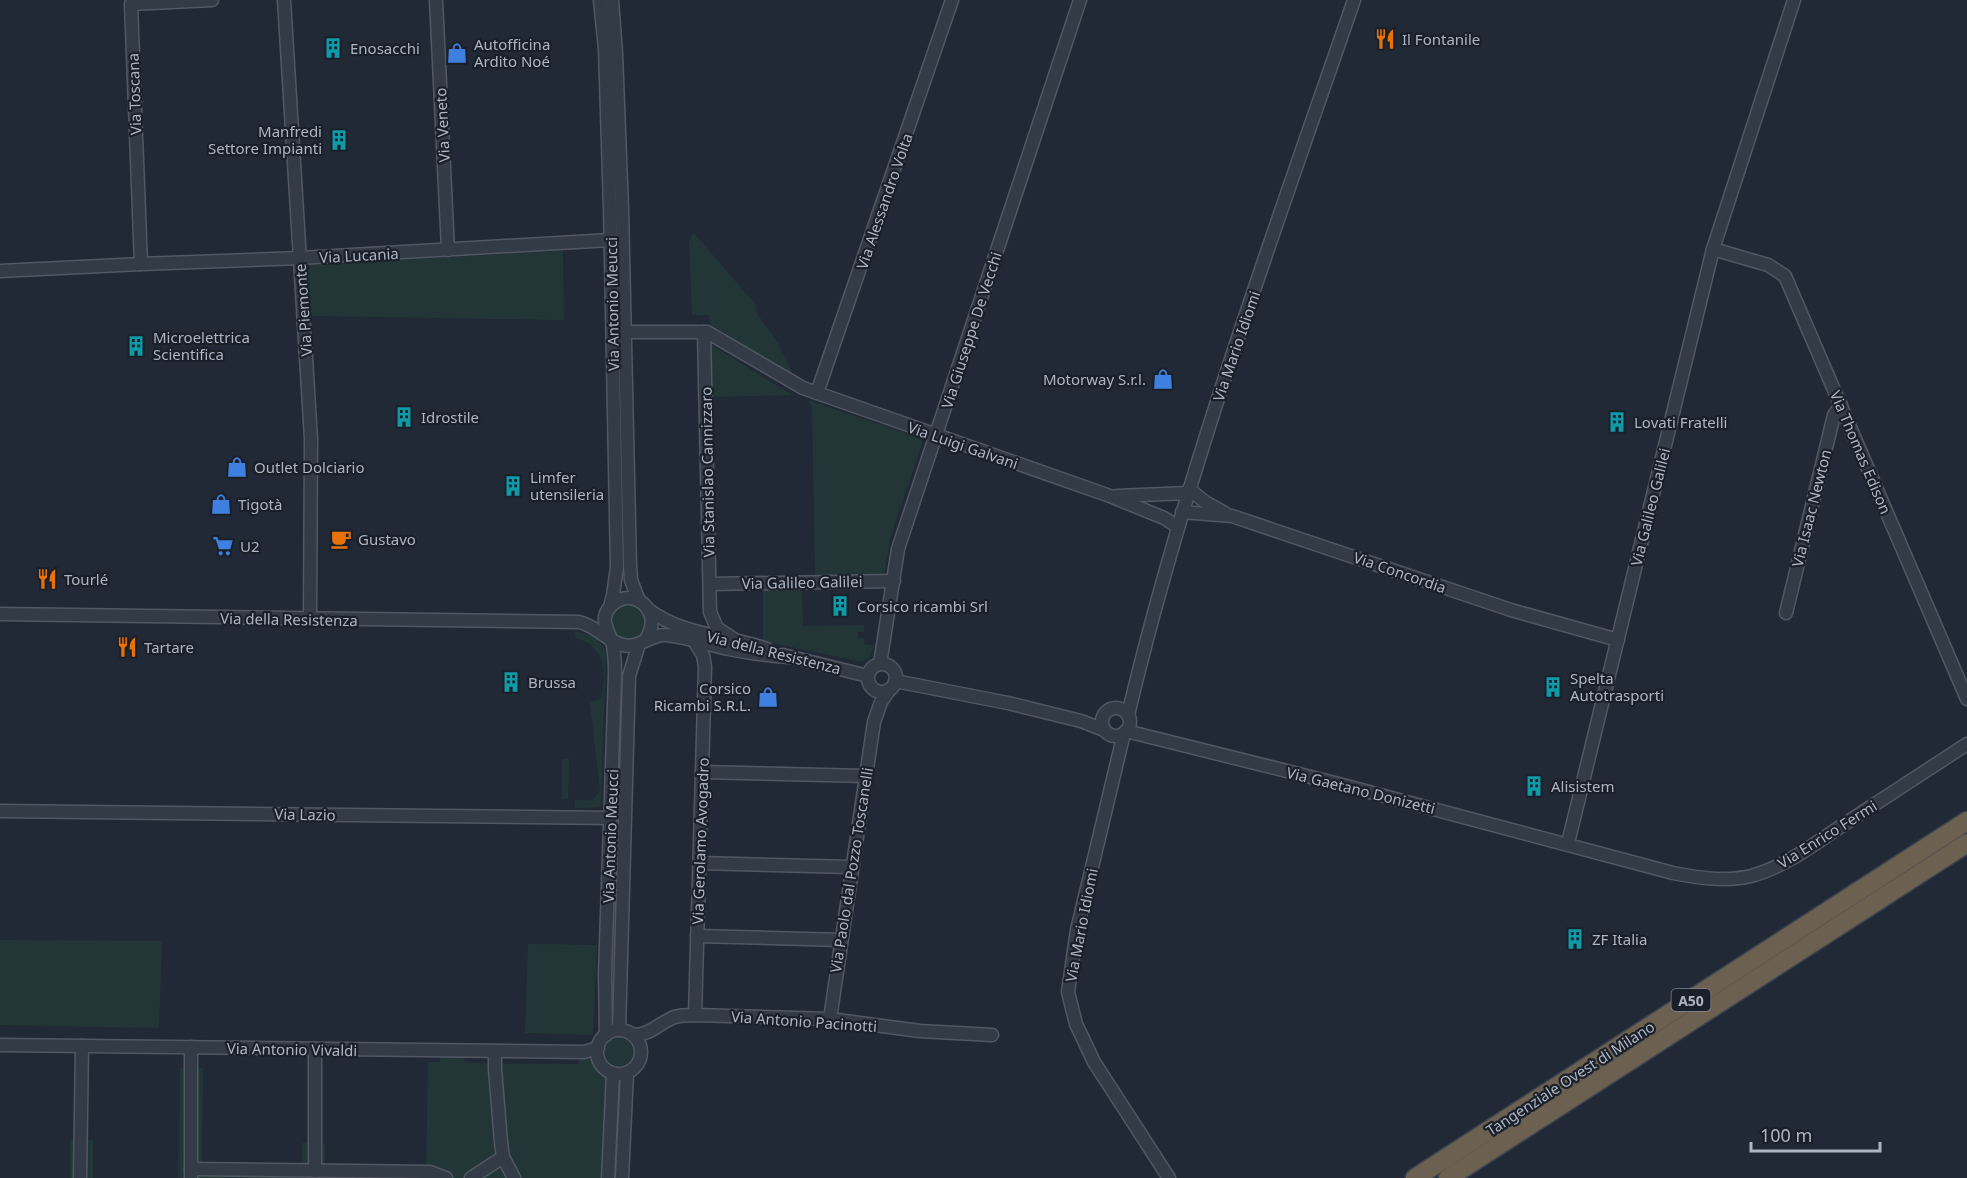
<svg xmlns="http://www.w3.org/2000/svg" width="1967" height="1178" font-family="'Noto Sans',sans-serif">
<style>
.green{fill:#233637}
.lines{fill:none;stroke-linecap:round;stroke-linejoin:round}
.minor-casing{stroke:#515864;stroke-width:15}
.highway-casing{stroke:#3e4550;stroke-width:21}
.minor{stroke:#333b46;stroke-width:12}
.highway{stroke:#6c6151;stroke-width:18}
.labels{text-anchor:middle;dominant-baseline:central;stroke-width:4.5;stroke-linejoin:round;paint-order:stroke}
.shield{fill:#19202a;stroke:#818895;stroke-width:1.5}
.shield-label{font-size:14px;font-weight:bold;fill:#adb5c3}
.poi-label{font-size:15px;fill:#adb5c3;stroke:#19202a;text-anchor:start}
.street-label{font-size:15px;fill:#adb5c3;stroke:#19202a}
</style>
<rect width="100%" height="100%" fill="#202935"/>
<g class="green">
<polygon points="693,232 757,306 756,312 778,343 794,377 711,325 708,315 692,315 689,242"/>
<polygon points="563,251 564,320 311,316 309,270 312,265"/>
<polygon points="709,344 710,344 792,395 711,397"/>
<polygon points="808,400 922,439 922,444 891,535 884,576 815,578 812,407"/>
<polygon points="802,587 803,626 864,625 864,632 858,632 858,638 864,638 865,645 875,645 869,658 862,662 763,641 763,589"/>
<circle cx="627" cy="622" r="18"/>
<path d="M 574,631 L 596,637 L 605,650 L 606,655 L 601,803 L 599,807 L 575,808 L 575,800 L 593,800 L 600,791 L 590,703 L 601,698 C 607,672 605,646 576,638 Z"/>
<polygon points="562,759 569,759 568,799 562,799"/>
<polygon points="615,865 617,865 614,970 611,970"/>
<polygon points="0,940 162,941 159,1028 0,1025"/>
<polygon points="528,944 597,945 593,1035 525,1033"/>
<circle cx="619" cy="1052" r="14"/>
<polygon points="440,1056 464,1056 465,1063 579,1064 579,1057 593,1061 607,1077 602,1178 178,1178 180,1068 203,1068 202,1166 302,1167 302,1143 325,1144 325,1168 426,1170 428,1062 440,1062"/>
<rect x="70" y="1140" width="23" height="38"/>
</g>
<g class="lines">
<g class="minor-casing">
<g id="minor">
<polyline points="284,0 311,439 310,619"/>
<polyline points="436,0 448,250"/>
<polyline points="600,0 605,49 610,209 617,567 613,595 610,607"/>
<polyline points="612,0 616,53 622,209 630,566 631,580 639,601"/>
<polyline points="1713,249 1768,265 1785,276 1967,699"/>
<polyline points="141,264 131,4 212,0"/>
<polyline points="0,271 141,264 300,258 610,240"/>
<polyline points="625,332 707,332 803,388 1110,496 1164,518 1178,527"/>
<polyline points="704,332 710,612 717,628 738,642"/>
<polyline points="817,393 952,0"/>
<polyline points="1189,489 1205,502 1225,513"/>
<polyline points="1117,496 1188,493"/>
<polyline points="1182,512 1232,516 1511,610 1618,640"/>
<polyline points="710,584 894,581"/>
<path d="M 649,610 C 684,636 727,635 767,649"/>
<polyline points="1786,613 1834,415 1841,405"/>
<path d="M 0,614 L 579,622 C 597,626 608,642 623,645 C 639,649 650,634 666,635 C 688,637 708,645 729,649 C 749,653 768,656 788,657"/>
<polyline points="694,641 703,655 705,667 695,1015"/>
<polyline points="783,655 868,676"/>
<polyline points="880,664 898,549 1080,0"/>
<circle cx="882" cy="678" r="14"/>
<polyline points="895,681 1008,703 1081,721 1104,730"/>
<circle cx="1116" cy="722" r="14"/>
<path d="M 1128,715 C 1186,471 1273,236 1354,0"/>
<path d="M 1126,731 L 1339,784 L 1673,873 C 1699,878 1725,882 1751,876 C 1785,867 1814,844 1843,825 C 1885,798 1926,771 1967,744"/>
<polyline points="1124,733 1077,930 1068,992 1076,1024 1094,1062 1169,1178"/>
<polyline points="702,772 866,776"/>
<polyline points="0,811 610,818"/>
<polyline points="1568,843 1713,249 1794,0"/>
<polyline points="699,863 852,867"/>
<polyline points="697,936 841,940"/>
<polyline points="830,1019 874,722 881,702 890,689"/>
<polyline points="619,1030 629,676 639,644"/>
<circle cx="619" cy="1052" r="22"/>
<path d="M 606,1035 L 605,974 L 615,675 C 615,665 615,656 613,646 C 610,632 598,620 610,607 C 631,583 665,611 646,639"/>
<path d="M 633,1035 C 649,1035 656,1026 670,1019 C 677,1015 686,1015 695,1015 L 830,1019 L 920,1031 L 992,1035"/>
<polyline points="0,1045 584,1052 598,1048"/>
<polyline points="495,1051 495,1069 501,1142 503,1157 514,1178"/>
<polyline points="191,1169 430,1172 446,1178"/>
<polyline points="315,1171 315,1049"/>
<polyline points="80,1178 82,1046"/>
<polyline points="191,1178 191,1047"/>
<polyline points="471,1178 503,1157"/>
<polyline points="608,1178 613,1073"/>
<polyline points="622,1178 627,1073"/>
</g>
</g>
<g class="highway-casing">
<g id="highway">
<polyline points="1415,1178 1967,821"/>
<polyline points="1448,1178 1967,843"/>
</g>
</g>
<use href="#minor" class="minor"/>
<use href="#highway" class="highway"/>
</g>
<defs>
<g id="restaurant-bare" transform="scale(1.62)"><path d="M-5-6h1v4h1v-4h1v4h1v-4h1v5L-1.5 .5V6h-2V.5L-5-1ZM5-6V6H3V1.5H1.5Q1.5-4 5-6Z" fill="#e8710a" stroke="#19202a" stroke-width="2.5" paint-order="stroke"/></g>
<g id="building-bare" transform="scale(1.62)"><path d="M-4-6H4V6H1V3H-1V6H-4ZM-2.5-4.3h1.7v1.8h-1.7ZM.8-4.3h1.7v1.8H.8ZM-2.5-1h1.7V.8h-1.7ZM.8-1h1.7V.8H.8Z" fill="#0f9aa8" stroke="#19202a" stroke-width="2.5" paint-order="stroke"/></g>
<g id="shop-bare" transform="scale(1.62)"><path d="M-5-2.5h2.3a2.7 3.5 0 0 1 5.4 0H5L5.5 6h-11ZM-1.5-2.5h3a1.5 2.3 0 0 0-3 0Z" fill="#3f7fe0" stroke="#19202a" stroke-width="2.5" paint-order="stroke"/></g>
<g id="cafe-bare" transform="scale(1.62)"><path d="M-5.5-4.5H6V0H3Q3 3.5 0 3.5H-2.5Q-5.5 3.5-5.5 0ZM3-3.2v2h1.7v-2ZM-6 4.5H4V6H-6Z" fill="#e8710a" stroke="#19202a" stroke-width="2.5" paint-order="stroke"/></g>
<g id="supermarket-bare" transform="scale(1.62)"><path d="M-6-5.5h2.5l.6 2H6L4.5 2H-2.5L-4.4-4H-6ZM-1.5 3.2a1.3 1.3 0 1 0 .1 0ZM3 3.2a1.3 1.3 0 1 0 .1 0Z" fill="#3f7fe0" stroke="#19202a" stroke-width="2.5" paint-order="stroke"/></g>
</defs>
<g fill-rule="evenodd">
<use href="#restaurant-bare" x="1385" y="39"/>
<use href="#building-bare" x="333" y="48"/>
<use href="#shop-bare" x="457" y="53"/>
<use href="#building-bare" x="339" y="140"/>
<use href="#building-bare" x="136" y="346"/>
<use href="#shop-bare" x="1163" y="379"/>
<use href="#building-bare" x="404" y="417"/>
<use href="#building-bare" x="1617" y="422"/>
<use href="#shop-bare" x="237" y="467"/>
<use href="#building-bare" x="513" y="486"/>
<use href="#shop-bare" x="221" y="504"/>
<use href="#cafe-bare" x="341" y="539"/>
<use href="#supermarket-bare" x="223" y="546"/>
<use href="#restaurant-bare" x="47" y="579"/>
<use href="#building-bare" x="840" y="606"/>
<use href="#restaurant-bare" x="127" y="647"/>
<use href="#building-bare" x="511" y="682"/>
<use href="#building-bare" x="1553" y="687"/>
<use href="#shop-bare" x="768" y="697"/>
<use href="#building-bare" x="1534" y="786"/>
<use href="#building-bare" x="1575" y="939"/>
</g>
<g class="labels">
<rect class="shield" x="1671.5" y="989" width="39" height="22" rx="4.5"/>
<g class="shield-label">
<text x="1691" y="1000">A50</text>
</g>
<g class="poi-label">
<text x="1402" y="39">Il Fontanile</text>
<text x="474" y="44">Autofficina<tspan x="474" dy="17">Ardito Noé</tspan></text>
<text x="350" y="48">Enosacchi</text>
<text x="322" y="131" text-anchor="end">Manfredi<tspan x="322" dy="17">Settore Impianti</tspan></text>
<text x="153" y="337">Microelettrica<tspan x="153" dy="17">Scientifica</tspan></text>
<text x="1146" y="379" text-anchor="end">Motorway S.r.l.</text>
<text x="421" y="417">Idrostile</text>
<text x="1634" y="422">Lovati Fratelli</text>
<text x="254" y="467">Outlet Dolciario</text>
<text x="530" y="477">Limfer<tspan x="530" dy="17">utensileria</tspan></text>
<text x="238" y="504">Tigotà</text>
<text x="358" y="539">Gustavo</text>
<text x="240" y="546">U2</text>
<text x="64" y="579">Tourlé</text>
<text x="857" y="606">Corsico ricambi Srl</text>
<text x="144" y="647">Tartare</text>
<text x="1570" y="678">Spelta<tspan x="1570" dy="17">Autotrasporti</tspan></text>
<text x="528" y="682">Brussa</text>
<text x="751" y="688" text-anchor="end">Corsico<tspan x="751" dy="17">Ricambi S.R.L.</tspan></text>
<text x="1551" y="786">Alisistem</text>
<text x="1592" y="939">ZF Italia</text>
</g>
<g class="street-label">
<text transform="translate(134 94) rotate(-92)">Via Toscana</text>
<text transform="translate(442 125) rotate(-93)">Via Veneto</text>
<text transform="translate(884 201) rotate(-71)">Via Alessandro Volta</text>
<text transform="translate(359 255) rotate(-3)">Via Lucania</text>
<text transform="translate(612 304) rotate(-91)">Via Antonio Meucci</text>
<text transform="translate(303 310) rotate(-94)">Via Piemonte</text>
<text transform="translate(971 330) rotate(-72)">Via Giuseppe De Vecchi</text>
<text transform="translate(1236 346) rotate(-71)">Via Mario Idiomi</text>
<text transform="translate(963 445) rotate(19)">Via Luigi Galvani</text>
<text transform="translate(1861 452) rotate(67)">Via Thomas Edison</text>
<text transform="translate(707 472) rotate(-91)">Via Stanislao Cannizzaro</text>
<text transform="translate(1650 507) rotate(-76)">Via Galileo Galilei</text>
<text transform="translate(1811 508) rotate(-76)">Via Isaac Newton</text>
<text transform="translate(1400 572) rotate(19)">Via Concordia</text>
<text transform="translate(802 582) rotate(-1)">Via Galileo Galilei</text>
<text transform="translate(289 619) rotate(1)">Via della Resistenza</text>
<text transform="translate(774 652) rotate(14)">Via della Resistenza</text>
<text transform="translate(1361 790) rotate(14)">Via Gaetano Donizetti</text>
<text transform="translate(305 814) rotate(1)">Via Lazio</text>
<text transform="translate(1827 834) rotate(-32)">Via Enrico Fermi</text>
<text transform="translate(610 836) rotate(-88)">Via Antonio Meucci</text>
<text transform="translate(700 841) rotate(-88)">Via Gerolamo Avogadro</text>
<text transform="translate(851 870) rotate(-81)">Via Paolo dal Pozzo Toscanelli</text>
<text transform="translate(1081 925) rotate(-79)">Via Mario Idiomi</text>
<text transform="translate(804 1021) rotate(4)">Via Antonio Pacinotti</text>
<text transform="translate(292 1049) rotate(1)">Via Antonio Vivaldi</text>
<text transform="translate(1570 1078) rotate(-33)">Tangenziale Ovest di Milano</text>
</g>
</g>
<path d="M1751 1142v9h129v-9" fill="none" stroke="#adb5c3" stroke-width="3"/>
<text x="1760" y="1142" font-size="18" fill="#adb5c3" stroke="#19202a" stroke-width="4.5" paint-order="stroke">100 m</text>
</svg>
